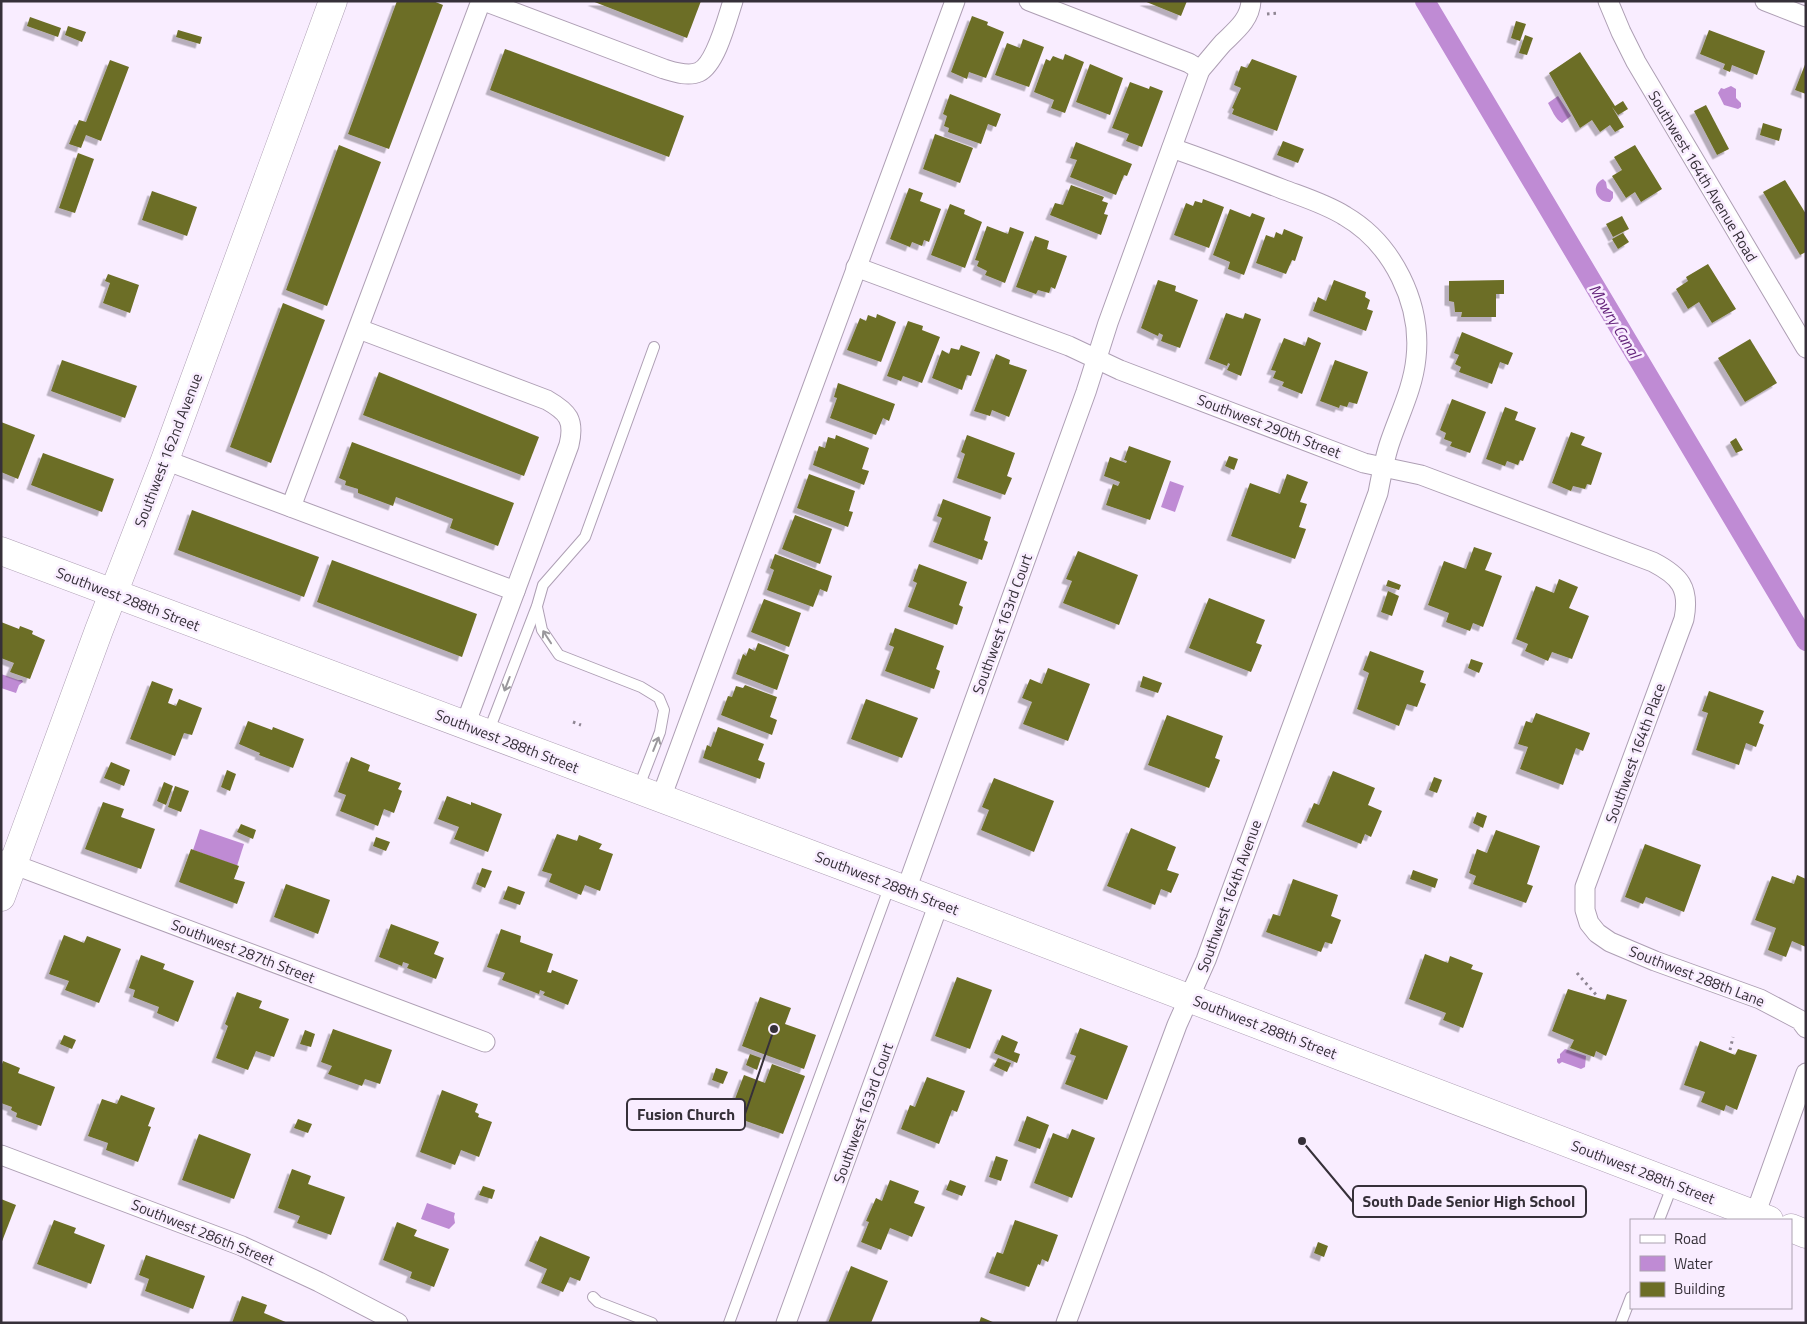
<svg xmlns="http://www.w3.org/2000/svg" width="1807" height="1324" font-family="'Titillium Web',sans-serif">
<style>
.water{fill:#bf8bd4}
.lines{fill:none;stroke-linecap:round;stroke-linejoin:round}
.canal{stroke:#bf8bd4;stroke-width:20}
.building{fill:#6c6e26;filter:url(#shadow)}
.lane-casing{stroke:#ae9fb4;stroke-width:12}
.street-casing{stroke:#ae9fb4;stroke-width:21}
.secondary-casing{stroke:#ae9fb4;stroke-width:29}
.path{stroke:#8f8693;stroke-width:3;stroke-dasharray:2.5 4;stroke-linecap:butt}
.lane{stroke:#fff;stroke-width:10}
.street{stroke:#fff;stroke-width:19}
.secondary{stroke:#fff;stroke-width:28}
.oneway{stroke:#9a989c}
.labels{text-anchor:middle;dominant-baseline:central;stroke-width:5;stroke-linejoin:round;paint-order:stroke}
.street-label{font-size:15px;fill:#363039;stroke:#f9edff}
.water-label{font-size:16px;font-style:italic;fill:#64247b;stroke:#f9edff}
.leader{fill:none;stroke:#363039;stroke-width:2}
.callout-dot{fill:#363039;stroke:#f9edff;stroke-width:2}
.callout{fill:#f9edff;stroke:#363039;stroke-width:2}
.callout-label{font-size:16px;text-anchor:middle;font-weight:bold;fill:#363039}
</style>
<defs>
<filter id="shadow"><feDropShadow dx="-4.5" dy="4.5" stdDeviation="0" flood-color="#0004"/></filter>
</defs>
<rect width="100%" height="100%" fill="#f9edff"/>
<g class="water">
<polygon points="1731,86 1736,89 1736,98 1741,103 1741,107 1738,109 1724,105 1718,93 1721,88 1724,89"/>
<path d="M 1558,96 L 1571,116 L 1562,123 C 1555,119 1552,110 1548,103 Z"/>
<path d="M 1603,179 L 1606,182 L 1607,188 L 1613,192 L 1613,198 L 1610,202 C 1596,203 1590,185 1603,179 Z"/>
<polygon points="1170,481 1184,486 1175,512 1161,507"/>
<polygon points="1,674 18,680 22,680 23,682 19,685 16,693 1,688"/>
<polygon points="200,829 244,844 237,866 193,850"/>
<polygon points="1565,1049 1586,1056 1585,1067 1581,1069 1562,1062 1559,1064 1557,1062 1557,1059 1560,1058 1560,1054"/>
<polygon points="427,1203 455,1213 454,1217 455,1223 449,1229 421,1219"/>
</g>
<g class="lines">
<polyline class="canal" points="1425,1 1806,641"/>
</g>
<g class="building">
<polygon points="397,1 433,1 443,5 389,149 348,134"/>
<polygon points="592,1 701,1 687,38"/>
<polygon points="1144,1 1187,1 1181,16"/>
<polygon points="972,16 988,22 987,25 1004,32 986,78 969,72 967,79 951,72"/>
<polygon points="30,17 61,28 58,37 27,26"/>
<polygon points="1516,21 1526,24 1520,41 1511,38"/>
<polygon points="68,26 86,32 82,42 65,35"/>
<polygon points="178,30 202,37 200,44 176,37"/>
<polygon points="1709,30 1765,51 1757,75 1732,65 1730,72 1723,69 1725,64 1700,54"/>
<polygon points="1525,35 1533,38 1527,55 1519,53"/>
<polygon points="1023,39 1044,47 1029,87 995,75 1007,43 1020,48"/>
<polygon points="505,49 684,116 669,157 490,90"/>
<polygon points="1580,52 1615,106 1623,101 1628,109 1618,115 1612,107 1624,127 1615,132 1610,125 1600,132 1592,120 1580,128 1549,73"/>
<polygon points="1065,54 1084,62 1065,113 1051,108 1054,100 1034,92 1046,59 1050,61 1053,56 1063,60"/>
<polygon points="1252,59 1297,76 1277,131 1232,114 1234,109 1232,108 1241,88 1234,85 1241,66 1247,68"/>
<polygon points="110,60 129,67 101,141 86,135 81,148 69,144 79,120 86,122"/>
<polygon points="1806,62 1806,94 1795,90"/>
<polygon points="1090,64 1123,78 1110,115 1076,102"/>
<polygon points="1130,82 1149,89 1150,86 1163,91 1142,147 1126,141 1129,134 1112,128"/>
<polygon points="950,94 1001,114 996,127 988,124 981,144 948,132 949,128 944,126 947,116 943,114"/>
<polygon points="1706,105 1729,149 1717,155 1694,111"/>
<polygon points="1763,123 1782,129 1779,141 1760,135"/>
<polygon points="935,134 973,148 960,183 923,169"/>
<polygon points="1283,141 1304,149 1298,163 1277,155"/>
<polygon points="1076,142 1132,164 1127,176 1124,175 1116,195 1070,177 1077,160 1070,158"/>
<polygon points="339,145 381,162 327,306 286,290"/>
<polygon points="1635,145 1662,189 1641,202 1635,192 1626,198 1612,176 1622,170 1614,157"/>
<polygon points="78,153 94,159 75,213 59,208"/>
<polygon points="1785,180 1806,214 1806,252 1800,255 1763,192"/>
<polygon points="1071,185 1104,197 1102,201 1108,203 1104,214 1108,215 1101,235 1050,215 1055,203 1063,205"/>
<polygon points="909,188 923,193 920,201 941,209 929,242 924,240 922,246 912,242 910,247 890,239"/>
<polygon points="152,191 197,207 187,236 142,220"/>
<polygon points="1203,199 1224,207 1209,248 1174,235 1186,203 1193,206 1195,201 1202,203"/>
<polygon points="950,204 965,210 964,214 982,222 965,268 931,255"/>
<polygon points="1230,209 1250,217 1252,213 1265,218 1244,275 1228,269 1230,262 1213,255"/>
<polygon points="1622,216 1629,229 1613,237 1606,224"/>
<polygon points="987,226 1008,234 1010,227 1024,232 1005,283 985,275 987,271 977,266 979,261 975,260"/>
<polygon points="1284,229 1303,237 1295,261 1292,260 1286,274 1256,263 1266,235 1274,238 1276,232 1282,235"/>
<polygon points="1623,233 1629,242 1618,249 1612,239"/>
<polygon points="1035,236 1049,241 1047,249 1067,256 1055,289 1051,287 1049,293 1038,290 1036,294 1016,287"/>
<polygon points="1708,264 1736,309 1712,323 1699,302 1688,309 1676,289 1688,281 1686,277"/>
<polygon points="108,274 139,285 130,313 103,303 110,283 105,281"/>
<polygon points="1158,280 1176,286 1175,291 1198,300 1180,348 1161,341 1163,335 1159,333 1158,336 1141,328"/>
<polygon points="1334,280 1366,292 1365,297 1370,300 1367,309 1373,311 1366,331 1313,311 1318,297 1326,301"/>
<polygon points="1504,280 1504,294 1496,294 1496,317 1461,317 1462,312 1455,312 1454,302 1449,301 1449,281"/>
<polygon points="283,303 325,320 271,463 230,447"/>
<polygon points="1226,313 1243,319 1245,313 1261,319 1241,376 1227,370 1230,364 1228,363 1227,366 1209,359"/>
<polygon points="877,314 896,322 881,362 847,350 860,318 866,321 868,315 876,318"/>
<polygon points="908,321 923,326 922,330 940,337 922,383 903,376 901,381 887,376"/>
<polygon points="1462,332 1513,353 1508,365 1500,362 1492,384 1459,372 1461,367 1455,364 1459,355 1454,353"/>
<polygon points="1308,337 1321,343 1302,394 1282,386 1284,382 1273,378 1276,371 1271,370 1284,338 1305,346"/>
<polygon points="1750,339 1777,383 1745,402 1718,358"/>
<polygon points="961,345 980,352 971,376 967,375 962,390 932,378 942,350 949,354 951,348 959,350"/>
<polygon points="996,354 1010,360 1009,364 1027,370 1009,417 992,410 990,416 974,411"/>
<polygon points="62,360 137,386 125,418 51,391"/>
<polygon points="1335,360 1368,372 1357,404 1349,402 1347,407 1340,405 1339,408 1320,401"/>
<polygon points="379,372 539,437 524,476 363,415"/>
<polygon points="838,383 895,404 889,421 883,418 876,435 830,418 837,398 834,397"/>
<polygon points="1452,399 1486,412 1470,453 1450,446 1452,442 1444,439 1446,433 1440,430"/>
<polygon points="1505,407 1518,412 1515,420 1536,428 1523,461 1520,460 1518,465 1507,461 1505,466 1486,459"/>
<polygon points="1,422 35,435 18,479 1,472"/>
<polygon points="1571,432 1585,437 1581,445 1602,453 1591,485 1587,484 1585,489 1573,486 1571,491 1552,483"/>
<polygon points="836,435 869,448 862,469 869,471 864,485 813,465 819,446 825,448 828,437 835,439"/>
<polygon points="967,435 1015,453 1007,476 1012,478 1005,495 957,478 965,454 961,452"/>
<polygon points="1736,438 1743,450 1736,453 1730,442"/>
<polygon points="352,442 514,503 498,546 450,528 453,519 396,497 393,506 358,493 358,489 345,485 346,481 339,478"/>
<polygon points="1129,446 1171,461 1150,520 1106,505 1113,484 1118,486 1120,482 1104,476 1110,457 1126,463 1127,461 1124,460"/>
<polygon points="43,453 114,479 102,512 31,485"/>
<polygon points="1229,456 1238,459 1234,470 1225,466"/>
<polygon points="809,474 855,491 849,511 853,512 848,527 797,508"/>
<polygon points="1287,474 1308,482 1300,502 1307,504 1299,527 1306,529 1295,559 1231,536 1250,483 1280,494"/>
<polygon points="943,499 991,517 984,540 988,542 982,560 933,542 942,518 937,516"/>
<polygon points="192,510 319,557 304,597 178,550"/>
<polygon points="795,515 832,529 820,564 782,549"/>
<polygon points="1474,547 1492,553 1485,570 1502,576 1483,627 1473,623 1470,631 1446,622 1449,613 1428,605 1444,561 1466,569"/>
<polygon points="1078,551 1138,575 1119,625 1063,603 1072,581 1066,579"/>
<polygon points="775,554 832,576 827,592 820,589 813,607 767,590 774,570 770,568"/>
<polygon points="332,560 477,614 462,657 317,602"/>
<polygon points="919,564 967,582 959,605 963,607 957,625 908,607 917,583 913,581"/>
<polygon points="1559,579 1578,587 1569,608 1589,616 1572,659 1552,652 1548,661 1525,651 1528,644 1516,639 1536,586 1554,593"/>
<polygon points="1388,580 1401,585 1399,590 1386,586"/>
<polygon points="1388,591 1399,596 1392,616 1381,612"/>
<polygon points="1209,598 1265,620 1256,643 1262,645 1251,672 1189,648"/>
<polygon points="764,599 801,613 789,647 751,632"/>
<polygon points="1,622 19,629 20,626 33,631 32,634 45,640 30,679 10,672 14,663 1,658"/>
<polygon points="895,628 944,646 936,669 940,671 934,689 885,671 894,647 889,645"/>
<polygon points="758,643 789,655 777,690 736,674 743,654 746,656 749,648 755,651"/>
<polygon points="1370,651 1424,671 1420,682 1426,684 1417,707 1407,704 1399,726 1357,709 1369,673 1363,670"/>
<polygon points="1471,659 1483,663 1479,673 1468,668"/>
<polygon points="1048,668 1090,684 1068,741 1023,724 1032,702 1022,698 1030,679 1042,684"/>
<polygon points="1143,676 1162,683 1158,693 1140,687"/>
<polygon points="152,681 173,689 168,703 176,706 179,699 202,708 192,735 184,733 175,756 130,739"/>
<polygon points="745,685 777,697 770,717 777,720 772,735 721,715 728,696 732,697 736,686 743,688"/>
<polygon points="1709,691 1764,711 1759,723 1764,725 1756,747 1746,743 1739,765 1696,750 1708,713 1702,711"/>
<polygon points="866,699 918,718 902,758 851,739"/>
<polygon points="1536,713 1590,733 1583,751 1576,748 1563,785 1520,769 1528,747 1518,744 1526,721 1532,723"/>
<polygon points="1167,715 1223,736 1215,758 1220,760 1209,788 1148,765"/>
<polygon points="248,721 272,730 273,727 304,739 293,768 259,755 260,753 239,744"/>
<polygon points="718,727 764,744 758,760 765,763 760,779 703,758 707,745 711,747"/>
<polygon points="351,757 370,765 368,771 401,783 398,789 402,791 394,813 384,809 378,826 340,811 346,795 338,792"/>
<polygon points="111,762 130,770 124,786 104,778"/>
<polygon points="227,770 236,774 230,791 221,787"/>
<polygon points="1333,771 1375,788 1368,805 1382,811 1371,837 1365,834 1361,844 1306,822 1314,803 1319,805"/>
<polygon points="1434,777 1442,780 1437,793 1429,790"/>
<polygon points="994,778 1054,801 1034,852 981,830 989,810 982,807"/>
<polygon points="164,782 173,786 166,805 157,801"/>
<polygon points="175,786 189,791 181,812 168,807"/>
<polygon points="447,796 471,805 471,802 502,814 488,852 454,839 459,827 438,819"/>
<polygon points="103,802 124,809 121,817 155,829 141,869 85,849"/>
<polygon points="1477,812 1487,816 1483,828 1473,823"/>
<polygon points="241,824 256,830 253,839 237,832"/>
<polygon points="1131,828 1176,847 1167,870 1179,874 1171,893 1161,889 1155,905 1107,886"/>
<polygon points="1496,830 1540,846 1527,884 1533,886 1526,903 1473,884 1476,876 1469,873 1477,849 1487,853"/>
<polygon points="557,834 577,841 579,835 602,844 599,849 613,854 600,891 585,885 581,895 549,882 552,874 542,871"/>
<polygon points="376,837 390,842 386,851 373,846"/>
<polygon points="1645,844 1701,865 1684,912 1646,897 1643,904 1625,897"/>
<polygon points="191,849 239,866 234,879 245,882 237,904 179,882"/>
<polygon points="482,868 492,871 485,888 476,884"/>
<polygon points="1413,870 1438,879 1435,888 1410,879"/>
<polygon points="1797,875 1806,879 1806,947 1792,941 1786,957 1768,950 1776,928 1755,920 1772,876 1794,884"/>
<polygon points="1293,879 1338,895 1331,916 1341,920 1332,944 1325,942 1321,952 1266,932 1273,914 1280,916"/>
<polygon points="286,884 330,900 318,934 274,917"/>
<polygon points="508,886 525,892 520,905 503,899"/>
<polygon points="391,924 439,942 434,954 444,958 436,979 407,968 409,964 403,962 402,966 379,957"/>
<polygon points="501,929 521,936 520,942 553,954 547,972 551,973 552,970 578,980 568,1005 543,995 545,992 540,990 539,994 502,980 505,973 487,967"/>
<polygon points="64,935 84,943 87,936 121,949 99,1003 65,990 69,981 49,974"/>
<polygon points="1425,954 1448,963 1450,956 1473,965 1471,969 1483,973 1463,1028 1443,1020 1446,1013 1409,999"/>
<polygon points="141,955 165,964 163,969 194,981 178,1022 157,1013 159,1007 133,997 135,990 129,988"/>
<polygon points="957,977 992,990 970,1049 935,1036"/>
<polygon points="1568,989 1605,1000 1607,994 1627,1000 1606,1056 1596,1051 1594,1057 1570,1048 1574,1040 1552,1031"/>
<polygon points="237,992 262,1001 259,1008 289,1019 274,1057 256,1051 248,1070 216,1058 228,1026 225,1024"/>
<polygon points="760,997 791,1008 785,1024 816,1035 804,1069 742,1046"/>
<polygon points="1080,1028 1128,1046 1107,1100 1065,1084 1076,1056 1070,1054"/>
<polygon points="333,1029 392,1050 380,1084 365,1079 362,1086 328,1074 332,1066 321,1062"/>
<polygon points="305,1030 315,1034 311,1047 300,1044"/>
<polygon points="64,1035 76,1040 72,1049 60,1044"/>
<polygon points="1002,1035 1018,1042 1014,1052 1020,1054 1017,1063 994,1053"/>
<polygon points="1700,1041 1735,1055 1738,1049 1757,1055 1737,1110 1726,1105 1724,1111 1701,1102 1705,1092 1684,1085"/>
<polygon points="750,1054 761,1058 757,1070 746,1065"/>
<polygon points="998,1058 1011,1063 1007,1072 994,1066"/>
<polygon points="3,1061 20,1068 18,1073 55,1087 41,1126 16,1117 17,1113 11,1110 12,1107 1,1103 1,1067"/>
<polygon points="772,1064 805,1076 783,1134 729,1115 744,1075 765,1083"/>
<polygon points="716,1068 728,1072 723,1084 712,1080"/>
<polygon points="927,1077 965,1091 957,1112 952,1110 939,1144 901,1129 910,1105 915,1107"/>
<polygon points="442,1090 478,1104 475,1112 479,1114 478,1117 492,1122 479,1157 461,1150 455,1165 420,1152"/>
<polygon points="121,1095 155,1108 148,1126 151,1127 138,1162 106,1150 108,1143 88,1136 102,1099 117,1104"/>
<polygon points="1027,1116 1049,1125 1040,1149 1018,1141"/>
<polygon points="298,1119 312,1124 308,1133 294,1128"/>
<polygon points="1072,1129 1095,1138 1072,1198 1034,1183 1053,1133 1068,1139"/>
<polygon points="199,1134 251,1154 234,1199 182,1180"/>
<polygon points="996,1156 1008,1160 1001,1181 989,1177"/>
<polygon points="292,1169 311,1176 308,1184 345,1197 331,1235 297,1223 300,1216 278,1208"/>
<polygon points="890,1180 919,1191 914,1203 925,1207 912,1237 890,1228 881,1250 861,1242 869,1222 866,1221 876,1198 882,1201"/>
<polygon points="950,1180 966,1186 962,1196 946,1190"/>
<polygon points="483,1186 495,1190 492,1199 479,1195"/>
<polygon points="1,1199 16,1205 1,1244"/>
<polygon points="54,1220 76,1228 74,1233 105,1245 91,1284 37,1264"/>
<polygon points="1015,1220 1058,1235 1048,1262 1042,1259 1040,1265 1038,1264 1029,1287 989,1273 997,1252 1003,1254"/>
<polygon points="397,1222 417,1230 414,1236 449,1249 434,1287 410,1278 412,1272 383,1260"/>
<polygon points="540,1236 590,1257 580,1281 570,1277 563,1292 541,1283 547,1269 529,1261"/>
<polygon points="1318,1242 1328,1246 1324,1257 1314,1253"/>
<polygon points="146,1255 205,1276 193,1309 145,1291 149,1279 139,1275"/>
<polygon points="851,1266 888,1281 871,1323 828,1323"/>
<polygon points="242,1296 267,1305 264,1313 288,1323 232,1323"/>
<polygon points="981,1317 995,1323 979,1323"/>
</g>
<g class="lines">
<g class="lane-casing">
<g id="lane">
<polyline points="537,607 542,630 559,655 641,687 659,698 664,710 660,732 638,789"/>
<polyline points="488,733 537,606 543,585 585,537 654,347"/>
<polyline points="1659,1220 1673,1184"/>
<polyline points="593,1297 598,1302 652,1323"/>
<polyline points="729,1323 890,885"/>
<polyline points="1621,1323 1631,1297"/>
</g>
</g>
<g class="street-casing">
<g id="street">
<path d="M 484,1 L 664,69 C 674,72 688,77 699,72 C 716,64 727,19 733,1"/>
<path d="M 1029,1 L 1189,63 L 1200,70 C 1208,61 1215,52 1223,43 C 1235,31 1250,20 1251,1"/>
<polyline points="1608,1 1621,32 1636,62 1806,348"/>
<polyline points="1765,1 1806,17"/>
<path d="M 856,267 L 1069,346 L 1120,370 L 1364,463 L 1421,475 L 1653,562 C 1680,576 1690,588 1684,619 L 1585,887 L 1585,910 L 1589,923 L 1597,933 L 1610,942 L 1655,961 L 1760,999 L 1800,1020 L 1806,1028"/>
<path d="M 359,329 L 547,400 C 568,412 575,420 569,445 L 515,591"/>
<polyline points="165,460 515,591 465,725"/>
<polyline points="291,507 481,1"/>
<polyline points="661,798 955,1"/>
<polyline points="2,860 485,1042"/>
<polyline points="906,890 1086,392 1108,323 1200,70"/>
<polyline points="1,1155 242,1246 319,1282 398,1323"/>
<polyline points="1755,1215 1806,1073"/>
<polyline points="786,1323 939,903"/>
<path d="M 1066,1323 L 1177,1025 L 1206,960 L 1378,493 C 1381,477 1384,461 1389,445 C 1398,417 1413,389 1416,358 C 1422,304 1393,244 1345,216 C 1326,204 1303,197 1282,189 C 1246,175 1209,161 1172,148"/>
</g>
</g>
<g class="secondary-casing">
<g id="secondary">
<polyline points="1,551 890,884 1769,1220"/>
<polyline points="1,897 99,630 165,460 333,1"/>
<polyline points="1791,1228 1806,1234"/>
</g>
</g>
<g class="path">
<polyline points="1267,14 1279,13"/>
<polyline points="573,722 581,725"/>
<polyline points="1577,973 1598,997"/>
<polyline points="1730,1050 1733,1037"/>
</g>
<use href="#lane" class="lane"/>
<use href="#street" class="street"/>
<use href="#secondary" class="secondary"/>
</g>
<defs><path id="oneway-shaft" d="M-6 0H5M1.5-3L5.5 0L1.5 3" fill="none" stroke-width="1.6" stroke-linecap="round" stroke-linejoin="round" transform="scale(1.25)"/></defs>
<g class="oneway">
<use href="#oneway-shaft" transform="translate(547 637) rotate(-123)"/>
<use href="#oneway-shaft" transform="translate(507 684) rotate(111)"/>
<use href="#oneway-shaft" transform="translate(656 744) rotate(-68)"/>
</g>
<g class="labels">
<g class="street-label">
<text transform="translate(1703 176) rotate(59)">Southwest 164th Avenue Road</text>
<text transform="translate(1269 426) rotate(21)">Southwest 290th Street</text>
<text transform="translate(168 450) rotate(-69)">Southwest 162nd Avenue</text>
<text transform="translate(128 599) rotate(21)">Southwest 288th Street</text>
<text transform="translate(1002 624) rotate(-70)">Southwest 163rd Court</text>
<text transform="translate(507 741) rotate(21)">Southwest 288th Street</text>
<text transform="translate(1635 753) rotate(-70)">Southwest 164th Place</text>
<text transform="translate(887 883) rotate(21)">Southwest 288th Street</text>
<text transform="translate(1229 896) rotate(-70)">Southwest 164th Avenue</text>
<text transform="translate(243 951) rotate(21)">Southwest 287th Street</text>
<text transform="translate(1697 976) rotate(21)">Southwest 288th Lane</text>
<text transform="translate(1265 1027) rotate(21)">Southwest 288th Street</text>
<text transform="translate(863 1113) rotate(-70)">Southwest 163rd Court</text>
<text transform="translate(1643 1172) rotate(21)">Southwest 288th Street</text>
<text transform="translate(203 1232) rotate(22)">Southwest 286th Street</text>
</g>
<g class="water-label">
<text transform="translate(1615 321) rotate(59)">Mowry Canal</text>
</g>
</g>
<path class="leader" d="M774 1029L745 1114M1302 1141L1353 1202"/>
<g class="callout-dot">
<circle cx="774" cy="1029" r="5"/>
<circle cx="1302" cy="1141" r="5"/>
</g>
<g class="callout">
<rect x="627" y="1099" width="118" height="31" rx="5"/>
<rect x="1353" y="1186" width="233" height="31" rx="5"/>
</g>
<g class="callout-label">
<text x="686" y="1120">Fusion Church</text>
<text x="1469" y="1207">South Dade Senior High School</text>
</g>
<rect width="1807" height="1324" fill="none" stroke="#363039" stroke-width="5"/>
<rect x="1630" y="1219" width="162" height="90" fill="#f9edff" stroke="#aba1b0"/>
<rect x="1640" y="1235" width="25" height="8" fill="#ffffff" stroke="#aba1b0"/>
<text x="1674" y="1244" font-size="15" fill="#363039">Road</text>
<rect x="1640" y="1256" width="25" height="15" fill="#bf8bd4" stroke="#aba1b0"/>
<text x="1674" y="1269" font-size="15" fill="#363039">Water</text>
<rect x="1640" y="1282" width="25" height="15" fill="#6c6e26" stroke="#aba1b0"/>
<text x="1674" y="1294" font-size="15" fill="#363039">Building</text>
</svg>
